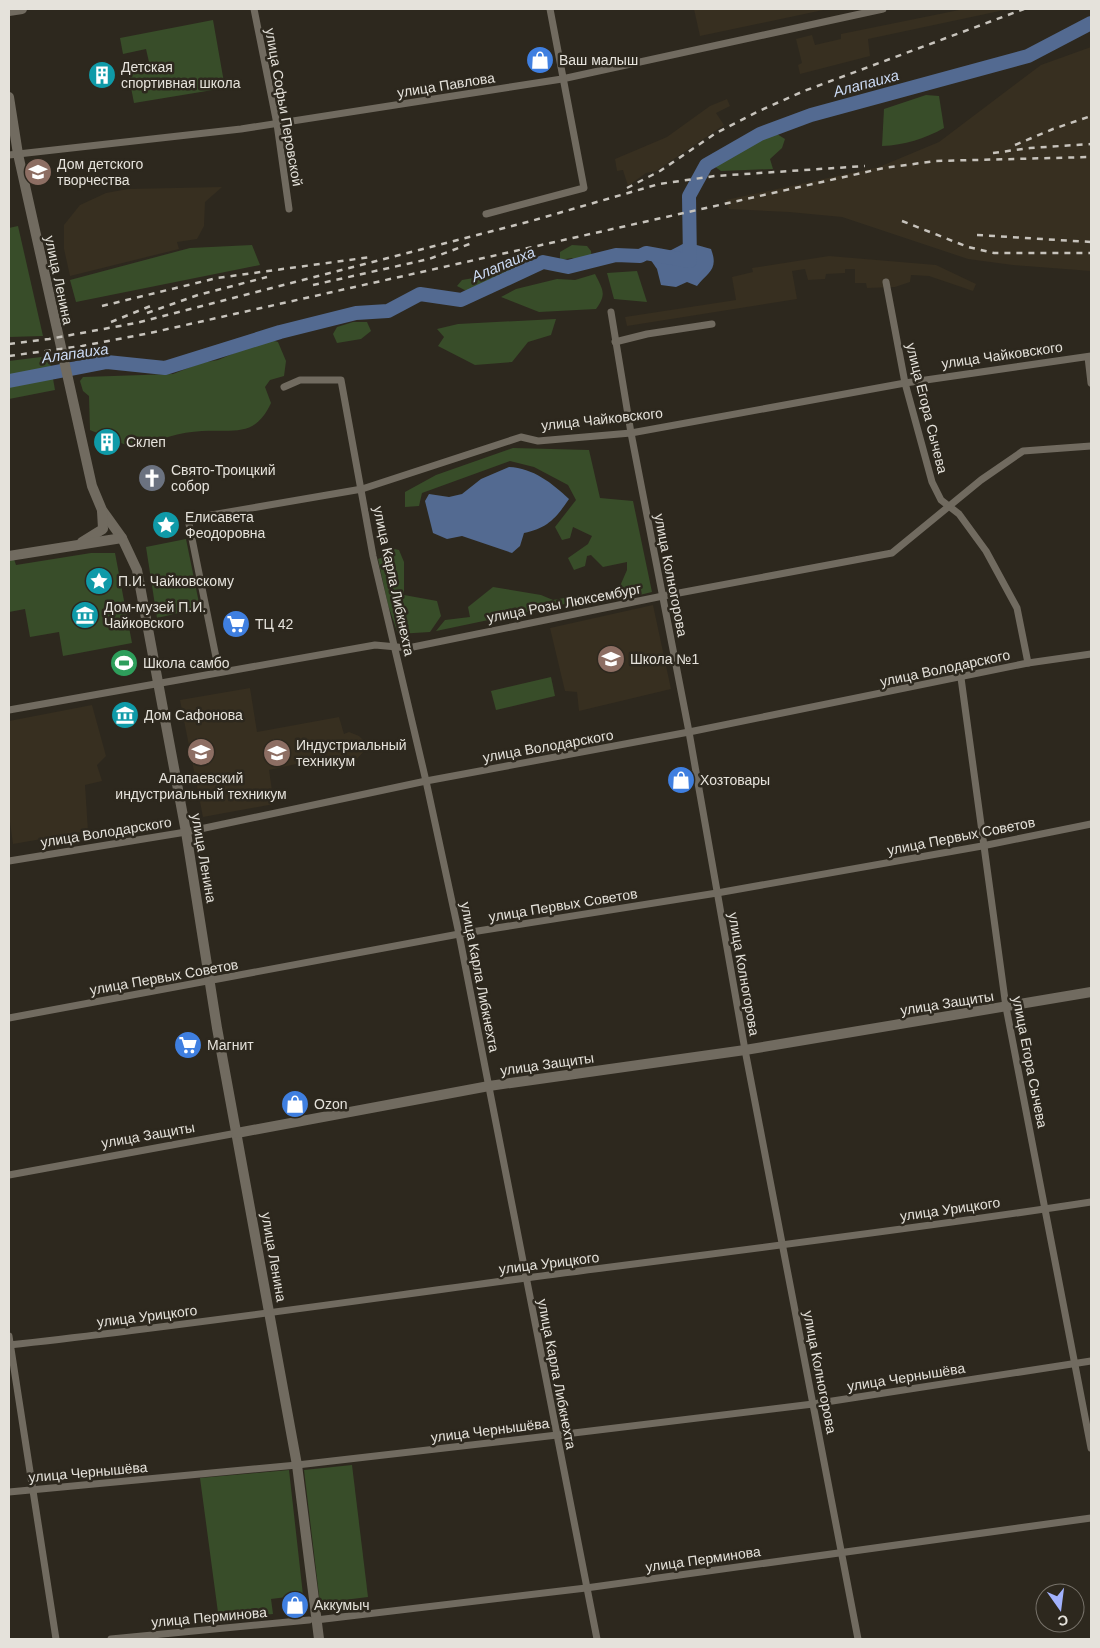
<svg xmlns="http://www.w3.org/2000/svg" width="1100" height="1648" font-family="Helvetica,sans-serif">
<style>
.built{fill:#372f20}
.green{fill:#384d29}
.water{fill:#536a91}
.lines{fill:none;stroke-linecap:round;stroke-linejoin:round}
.river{stroke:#536a91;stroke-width:14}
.street{stroke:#716b60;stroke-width:7}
.secondary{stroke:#716b60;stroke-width:10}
.rail{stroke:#c7c3bc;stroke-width:2.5;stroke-dasharray:6 6;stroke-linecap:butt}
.labels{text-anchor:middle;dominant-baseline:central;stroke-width:5;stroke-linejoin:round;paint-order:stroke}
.poi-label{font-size:14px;fill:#e5e2db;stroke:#2d281e;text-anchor:start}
.street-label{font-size:14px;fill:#e5e2db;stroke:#2d281e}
.water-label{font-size:15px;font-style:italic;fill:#ccdbf5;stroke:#2d281e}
</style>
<rect width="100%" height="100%" fill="#2d281e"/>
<g class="built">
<polygon points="694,9 828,9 700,36"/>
<polygon points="964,9 1009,9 868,39 870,56 800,74 798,65 802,63 796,39 812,35 815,45 841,39 841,34"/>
<polygon points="1091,47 1091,271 1013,265 968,259 842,217 789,212 729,209 726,200 879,167 939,142 1041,65"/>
<polygon points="727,99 730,106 716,113 724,125 656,171 646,173 628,186 623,170 617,171 615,159 667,137 710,106"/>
<polygon points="222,187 205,202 204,226 197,239 177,242 179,249 70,276 64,249 64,225 80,205 106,193 128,189"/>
<polygon points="829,256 936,265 976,284 973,291 929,276 911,275 910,282 895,287 867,288 866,283 855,283 855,269 845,269 845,273 826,274 825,279 808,280 805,269 792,271 797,299 627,326 625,317 736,300 732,277 753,272 752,268"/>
<polygon points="653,605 671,689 579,711 577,692 565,691 550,628"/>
<polygon points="250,688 257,732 339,717 344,734 349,732 359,736 363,740 364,751 356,760 342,760 337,755 269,770 274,804 203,817 180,700"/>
<polygon points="92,705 106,756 97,765 102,781 85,785 88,831 13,844 9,815 9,721"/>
</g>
<g class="green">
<polygon points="213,20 225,88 134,103 127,67 149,62 146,49 123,54 120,38"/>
<path d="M 926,95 L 939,96 L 944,128 C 924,139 905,145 882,146 L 884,109 Z"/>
<polygon points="777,134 785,139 782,148 770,159 773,169 721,171 714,166 745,146"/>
<polygon points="18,226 43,336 9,337 9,228"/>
<polygon points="252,245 260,265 76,302 70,280 190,248"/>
<polygon points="572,245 587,246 591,251 592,260 583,263 572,258 560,260 560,252"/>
<polygon points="526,265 527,275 486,289 476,296 457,286 462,280 497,274 506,268"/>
<polygon points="637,271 647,302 614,299 607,273"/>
<path d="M 595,274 C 603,290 607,294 596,309 L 539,312 L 501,297 L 516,289 L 557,279 L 575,280 Z"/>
<polygon points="556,319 551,335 528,342 512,362 475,365 438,346 444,337 437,329 458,324"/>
<polygon points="353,322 367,322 371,331 361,339 337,343 333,334 337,327"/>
<path d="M 268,339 L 278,342 L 286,361 L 284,376 L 270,380 L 265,387 L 271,403 C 255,438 234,429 202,431 C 181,432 156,439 138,450 L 90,430 L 89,396 L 83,391 L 80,381 L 83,377 L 173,374 L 201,363 L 218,360 Z"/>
<polygon points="49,356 55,390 9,399 9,361"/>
<polygon points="513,448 589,450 600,498 633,501 652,592 619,600 617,593 627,570 627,562 603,567 591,555 587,556 585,566 574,570 568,558 588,544 592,536 573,527 570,538 562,540 555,527 576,500 568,485 534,467 510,461 422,493 419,506 405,507 405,492 436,475"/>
<polygon points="186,539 200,608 157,618 146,547"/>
<polygon points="390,548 399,550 404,562 404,595 437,601 441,616 430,632 398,634 388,605 378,559 389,555"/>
<polygon points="91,553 115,553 132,643 63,656 59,632 30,637 25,609 9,612 9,560 14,559 16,565"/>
<polygon points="493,587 541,595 553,600 593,593 589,599 436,631 445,620 470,617 468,607"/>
<polygon points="551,677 555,696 496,710 491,691"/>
<polygon points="352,1465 368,1597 320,1603 304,1470"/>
<polygon points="289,1470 303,1595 271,1599 273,1614 219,1620 200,1478"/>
</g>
<g class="water">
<path d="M 686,242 L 711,249 C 719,270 708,272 697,286 L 687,282 L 676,287 L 661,285 L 657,269 L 646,253 C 661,257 674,249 686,242 Z"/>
<path d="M 509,467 C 533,468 552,483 569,499 C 556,518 548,528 524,533 L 520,546 L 512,553 L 462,536 L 447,539 L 433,533 L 425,501 L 429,494 L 449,497 L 462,494 L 481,479 Z"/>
</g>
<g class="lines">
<polyline class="river" points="9,381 107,362 165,368 280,332 356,313 388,311 420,294 461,300 543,262 568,267 616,255 640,256 646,253 690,261 689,196 706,165 760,134 811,115 1028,56 1091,23"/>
<g class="street">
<polyline points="254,9 277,124 289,209"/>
<polyline points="9,155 241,129 562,79 883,9"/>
<polyline points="486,214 584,188 550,9"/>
<polyline points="886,282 905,383 932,482 941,500 959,514 986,551 1017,608 1028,663"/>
<polyline points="611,312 631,433 689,732 745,1050 858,1639"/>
<polyline points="615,342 647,334 712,324"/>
<polyline points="1088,357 1091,383"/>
<polyline points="284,387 300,380 341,380 373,556 426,781 459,934 597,1639"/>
<polyline points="219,672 188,519 362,489 521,437 538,441 631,433 905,383 1091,356"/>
<polyline points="961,678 1006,1007 1091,1448"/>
<polyline points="9,710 375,645 408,648 663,596 892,553 981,480 1023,451 1091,446"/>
<polyline points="9,861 186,832 426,781 689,732 1028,663 1091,654"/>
<polyline points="9,1018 459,934 717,893 982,846 1091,824"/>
<polyline points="9,1175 237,1133"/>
<polyline points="9,1336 56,1639"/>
<path d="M 9,1345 C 182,1326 353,1301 526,1278 C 714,1253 903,1231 1091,1202"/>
<polyline points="9,1492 297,1465 557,1435 813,1404 1091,1361"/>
<polyline points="316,1620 586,1588 1091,1518"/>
<polyline points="111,1639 309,1620"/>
</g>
<g class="secondary">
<polyline points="9,11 22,9"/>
<polyline points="9,97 18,154 92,486 102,510 122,538 137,570 186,832 217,1028 297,1465 319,1639"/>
<polyline points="82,542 103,529 102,511"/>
<polyline points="9,556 122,538"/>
<polyline points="237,1133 489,1086 745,1050 1091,992"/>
</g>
<g class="rail">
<polyline points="1015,145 1053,129 1091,116"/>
<polyline points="993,153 1030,148 1091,144"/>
<polyline points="627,188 660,171 716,133 759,111 804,91 1024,9"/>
<polyline points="902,221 968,247 994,253 1091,253"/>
<polyline points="977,235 1091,242"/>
<polyline points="313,285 429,259 472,243"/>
<polyline points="102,306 217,278 371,257"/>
<polyline points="147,313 198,295 267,277"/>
<polyline points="111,322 153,305"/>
<polyline points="9,344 49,339 136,323 531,221 659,184 715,176 865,166"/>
<polyline points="9,356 82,346 150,333 884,168 936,161 1091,157"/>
</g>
</g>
<defs>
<g id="shop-disc" transform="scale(1.4375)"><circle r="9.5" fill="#3f7fe0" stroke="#2d281e"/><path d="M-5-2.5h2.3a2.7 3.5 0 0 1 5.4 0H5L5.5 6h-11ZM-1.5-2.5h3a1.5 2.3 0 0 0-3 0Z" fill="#fff"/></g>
<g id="building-disc" transform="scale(1.4375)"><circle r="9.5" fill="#0f9aa8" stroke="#2d281e"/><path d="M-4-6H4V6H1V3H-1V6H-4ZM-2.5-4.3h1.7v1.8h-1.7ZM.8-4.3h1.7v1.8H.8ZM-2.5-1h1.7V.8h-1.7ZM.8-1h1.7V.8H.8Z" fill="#fff"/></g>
<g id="school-disc" transform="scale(1.4375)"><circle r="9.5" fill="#8d6e63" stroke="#2d281e"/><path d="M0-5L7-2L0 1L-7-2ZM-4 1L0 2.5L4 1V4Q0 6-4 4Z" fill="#fff"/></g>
<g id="church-disc" transform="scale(1.4375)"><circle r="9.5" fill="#6b7280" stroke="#2d281e"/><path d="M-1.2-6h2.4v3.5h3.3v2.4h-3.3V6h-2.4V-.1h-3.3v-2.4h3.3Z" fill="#fff"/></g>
<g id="sight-disc" transform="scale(1.4375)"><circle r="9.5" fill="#0f9aa8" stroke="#2d281e"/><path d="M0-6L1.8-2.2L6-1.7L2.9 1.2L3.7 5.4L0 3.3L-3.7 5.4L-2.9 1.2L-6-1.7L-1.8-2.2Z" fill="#fff"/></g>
<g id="museum-disc" transform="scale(1.4375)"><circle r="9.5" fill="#0f9aa8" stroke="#2d281e"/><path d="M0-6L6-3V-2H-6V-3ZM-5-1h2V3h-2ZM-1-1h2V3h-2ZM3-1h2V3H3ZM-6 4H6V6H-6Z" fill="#fff"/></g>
<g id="supermarket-disc" transform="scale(1.4375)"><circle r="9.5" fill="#3f7fe0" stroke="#2d281e"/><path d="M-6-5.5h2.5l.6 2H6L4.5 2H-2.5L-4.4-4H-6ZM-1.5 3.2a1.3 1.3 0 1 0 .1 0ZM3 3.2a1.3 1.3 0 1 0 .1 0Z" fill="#fff"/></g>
<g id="stadium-disc" transform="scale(1.4375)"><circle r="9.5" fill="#2e9e5b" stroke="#2d281e"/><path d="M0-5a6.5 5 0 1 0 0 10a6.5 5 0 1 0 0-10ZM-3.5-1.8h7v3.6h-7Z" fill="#fff"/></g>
<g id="university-disc" transform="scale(1.4375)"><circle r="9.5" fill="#8d6e63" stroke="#2d281e"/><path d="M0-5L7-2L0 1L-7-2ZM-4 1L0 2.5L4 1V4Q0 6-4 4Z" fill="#fff"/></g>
</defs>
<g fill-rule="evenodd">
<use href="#shop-disc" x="540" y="60"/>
<use href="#building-disc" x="102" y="75"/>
<use href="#school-disc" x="38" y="172"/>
<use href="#building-disc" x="107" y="442"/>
<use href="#church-disc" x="152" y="478"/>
<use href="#sight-disc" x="166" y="525"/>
<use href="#sight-disc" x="99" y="581"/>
<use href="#museum-disc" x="85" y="615"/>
<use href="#supermarket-disc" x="236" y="624"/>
<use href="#school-disc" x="611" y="659"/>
<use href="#stadium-disc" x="124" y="663"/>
<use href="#museum-disc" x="125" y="715"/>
<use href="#university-disc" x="201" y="752"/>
<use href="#university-disc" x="277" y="753"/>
<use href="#shop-disc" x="681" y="780"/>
<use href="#supermarket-disc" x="188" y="1045"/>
<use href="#shop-disc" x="295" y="1104"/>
<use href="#shop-disc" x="295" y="1605"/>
</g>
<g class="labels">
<g class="poi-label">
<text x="559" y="60">Ваш малыш</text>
<text x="121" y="67">Детская<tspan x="121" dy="16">спортивная школа</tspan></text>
<text x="57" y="164">Дом детского<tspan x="57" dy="16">творчества</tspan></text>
<text x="126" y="442">Склеп</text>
<text x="171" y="470">Свято-Троицкий<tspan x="171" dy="16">собор</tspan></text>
<text x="185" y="517">Елисавета<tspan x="185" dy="16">Феодоровна</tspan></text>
<text x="118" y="581">П.И. Чайковскому</text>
<text x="104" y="607">Дом-музей П.И.<tspan x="104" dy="16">Чайковского</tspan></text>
<text x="255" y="624">ТЦ 42</text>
<text x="630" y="659">Школа №1</text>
<text x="143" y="663">Школа самбо</text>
<text x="144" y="715">Дом Сафонова</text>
<text x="296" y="745">Индустриальный<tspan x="296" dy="16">техникум</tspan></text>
<text x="201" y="778" text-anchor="middle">Алапаевский<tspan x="201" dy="16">индустриальный техникум</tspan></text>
<text x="700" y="780">Хозтовары</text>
<text x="207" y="1045">Магнит</text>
<text x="314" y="1104">Ozon</text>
<text x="314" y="1605">Аккумыч</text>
</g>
<g class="street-label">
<text transform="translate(446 85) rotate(-9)">улица Павлова</text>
<text transform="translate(284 107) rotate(80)">улица Софьи Перовской</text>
<text transform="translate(59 280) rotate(78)">улица Ленина</text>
<text transform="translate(1002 355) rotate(-8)">улица Чайковского</text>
<text transform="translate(927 408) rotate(76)">улица Егора Сычева</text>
<text transform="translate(602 419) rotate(-6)">улица Чайковского</text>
<text transform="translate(671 575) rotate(79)">улица Колногорова</text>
<text transform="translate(394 581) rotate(78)">улица Карла Либкнехта</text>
<text transform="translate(564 603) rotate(-11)">улица Розы Люксембург</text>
<text transform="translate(945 668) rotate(-12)">улица Володарского</text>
<text transform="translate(548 746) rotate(-10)">улица Володарского</text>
<text transform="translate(106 832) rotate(-9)">улица Володарского</text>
<text transform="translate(961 836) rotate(-11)">улица Первых Советов</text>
<text transform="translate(204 858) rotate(80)">улица Ленина</text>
<text transform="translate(563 905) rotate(-9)">улица Первых Советов</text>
<text transform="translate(744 974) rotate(80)">улица Колногорова</text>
<text transform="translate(164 977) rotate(-10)">улица Первых Советов</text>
<text transform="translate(480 977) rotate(79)">улица Карла Либкнехта</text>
<text transform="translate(947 1003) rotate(-9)">улица Защиты</text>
<text transform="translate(1030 1062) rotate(79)">улица Егора Сычева</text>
<text transform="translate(547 1064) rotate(-8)">улица Защиты</text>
<text transform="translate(148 1135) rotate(-10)">улица Защиты</text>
<text transform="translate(950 1209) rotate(-8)">улица Урицкого</text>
<text transform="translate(274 1257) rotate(80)">улица Ленина</text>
<text transform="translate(549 1263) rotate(-7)">улица Урицкого</text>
<text transform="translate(147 1316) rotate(-7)">улица Урицкого</text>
<text transform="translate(820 1372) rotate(79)">улица Колногорова</text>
<text transform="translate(557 1374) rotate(79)">улица Карла Либкнехта</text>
<text transform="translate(906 1377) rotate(-9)">улица Чернышёва</text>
<text transform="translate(490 1430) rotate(-7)">улица Чернышёва</text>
<text transform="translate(88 1472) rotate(-5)">улица Чернышёва</text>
<text transform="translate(703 1559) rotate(-8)">улица Перминова</text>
<text transform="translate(209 1617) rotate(-5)">улица Перминова</text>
</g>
<g class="water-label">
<text transform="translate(866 83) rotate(-15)">Алапаиха</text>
<text transform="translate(503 264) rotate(-23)">Алапаиха</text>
<text transform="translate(75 353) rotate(-8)">Алапаиха</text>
</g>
</g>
<rect width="1100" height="1648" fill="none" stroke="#e5e2db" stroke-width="20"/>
<g transform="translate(1060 1608) rotate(166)"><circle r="24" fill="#2d281e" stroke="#77726a"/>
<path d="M0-4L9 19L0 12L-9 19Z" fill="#a2b2fd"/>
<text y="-8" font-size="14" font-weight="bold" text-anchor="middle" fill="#e5e2db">С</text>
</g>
</svg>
